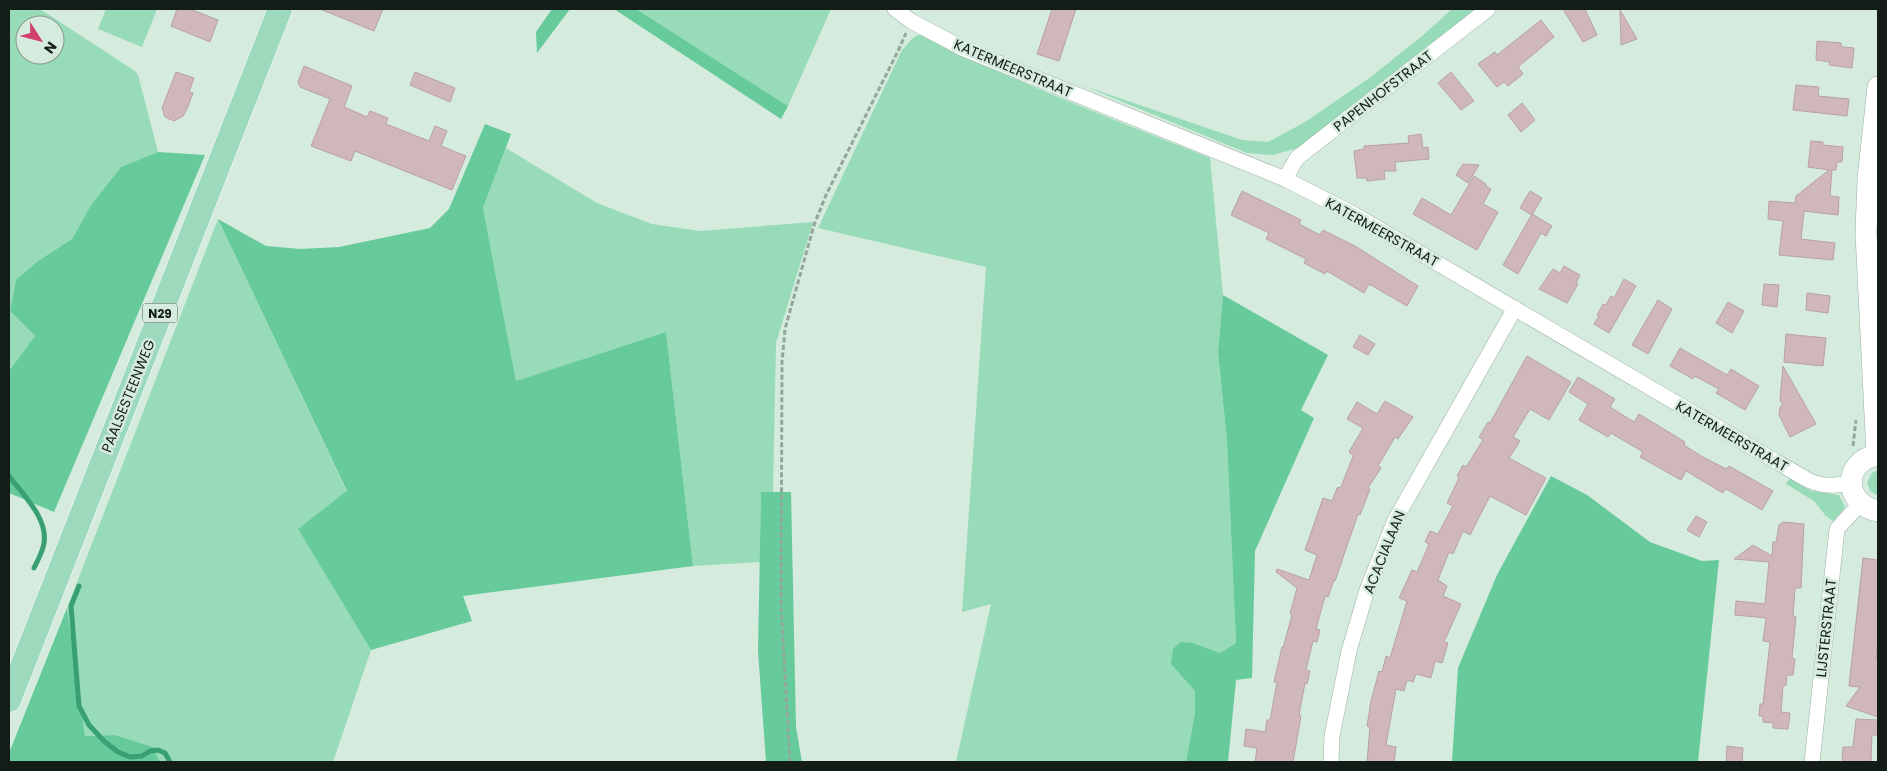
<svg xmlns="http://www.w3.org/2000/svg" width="1887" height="771" font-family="Poppins,sans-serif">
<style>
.green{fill:#97dbb8;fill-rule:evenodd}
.forest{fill:#66ca9b}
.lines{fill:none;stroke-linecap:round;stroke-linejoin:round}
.stream{stroke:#39a073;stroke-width:5}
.building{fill:#d0b7bb;stroke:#b9a1a4}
.street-casing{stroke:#9bb0a4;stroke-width:16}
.secondary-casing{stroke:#9bb0a4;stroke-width:22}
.primary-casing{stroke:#fff;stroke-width:25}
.path{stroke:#94a69b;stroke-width:3;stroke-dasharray:5 2.5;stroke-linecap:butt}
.street{stroke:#fff;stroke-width:15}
.secondary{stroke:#fff;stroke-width:21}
.primary{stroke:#9dd9bd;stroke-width:24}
.labels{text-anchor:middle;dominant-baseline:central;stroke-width:5;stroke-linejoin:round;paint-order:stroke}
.shield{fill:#d5ebde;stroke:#4e5a53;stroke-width:1}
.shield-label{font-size:12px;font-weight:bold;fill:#141c17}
.street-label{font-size:14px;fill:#141c17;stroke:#d5ebde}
</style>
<rect width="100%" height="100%" fill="#d5ebde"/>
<g class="green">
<path d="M 9,9 L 40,9 L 135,71 L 138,75 L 158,152 L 121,167 L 91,205 L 72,239 L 38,261 L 16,280 L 10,311 L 35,336 L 9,371 ZM 25,25 L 55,25 L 55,55 L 25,55 Z"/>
<polygon points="106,9 157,9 142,47 98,29"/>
<polygon points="636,9 831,9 788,106"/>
<polygon points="1452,9 1478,9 1305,146 1273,155 1247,153 1084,86 1242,140 1268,142 1305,122 1368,79 1421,37"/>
<path d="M 921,34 C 1014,82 1113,119 1210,158 L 1223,295 L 1218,352 L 1227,441 L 1236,643 L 1220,653 L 1193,643 L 1171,664 L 1195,691 L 1195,713 L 1186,762 L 956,762 L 991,604 L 962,612 L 986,267 L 818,228 L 902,50 L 914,37 Z"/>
<polygon points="506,148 597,203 652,224 700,231 813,222 776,343 773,492 761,492 760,562 693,566 666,332 516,381 483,208"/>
<polygon points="218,219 347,492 298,529 371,650 333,762 160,762 153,747 115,735 85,736 67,608"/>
<polygon points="1878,470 1878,496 1870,491 1867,482 1872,473"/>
<polygon points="1790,478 1811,491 1839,495 1845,507 1844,509 1833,521 1826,516 1814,501 1786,484"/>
</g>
<g class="forest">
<polygon points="552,9 570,9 537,53 536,32"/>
<polygon points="614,9 636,9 788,106 781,119"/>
<polygon points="485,124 511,134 483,208 516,381 666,332 693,566 463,596 472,621 371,650 298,529 347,491 218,219 266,246 300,249 339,247 430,228 449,209"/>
<polygon points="158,152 205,155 54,512 9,493 9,371 35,336 10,311 16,280 38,261 72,239 91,205 121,167"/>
<polygon points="1223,295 1328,355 1301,410 1314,418 1255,551 1252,678 1236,680 1228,762 1186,762 1195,713 1195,691 1171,664 1173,649 1181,642 1193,643 1220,653 1236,643 1227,441 1218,352"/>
<polygon points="1551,476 1587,495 1650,542 1702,561 1719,560 1698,762 1452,762 1458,668 1497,575"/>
<polygon points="761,492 791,492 796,727 802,762 766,762 758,651"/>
<polygon points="67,608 85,736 115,735 153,747 160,762 9,762 9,753"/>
</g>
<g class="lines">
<g class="stream">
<path d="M 9,476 C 23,495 48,518 44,543 C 43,551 38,560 34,568"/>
<polyline points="79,586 71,606 79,706 89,725 105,742 118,752 130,757 142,756 150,751 158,750 165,753 170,762"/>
</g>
</g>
<g class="building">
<polygon points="177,9 190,9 218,20 210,42 171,26"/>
<polygon points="320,9 383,9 374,31"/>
<polygon points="1052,9 1076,9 1059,61 1037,54"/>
<polygon points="1563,9 1585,9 1597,35 1583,42"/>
<polygon points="1620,10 1637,39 1621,45"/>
<polygon points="1541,20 1554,37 1518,67 1523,74 1508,86 1504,82 1497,87 1478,64 1495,52 1497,55"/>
<polygon points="1817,41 1841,43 1842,47 1854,48 1852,68 1829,65 1830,62 1816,60"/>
<polygon points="304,66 352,86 344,107 367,117 370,111 388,118 386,124 429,141 435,126 447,131 441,146 466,156 452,190 355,151 351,161 311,146 330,99 300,87 298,82"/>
<polygon points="176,72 194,78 189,92 193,93 187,109 183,116 174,121 165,117 162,108"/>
<polygon points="415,72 455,88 450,102 410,85"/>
<polygon points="1451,72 1474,101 1461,110 1438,83"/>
<polygon points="1796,85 1819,87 1818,96 1849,99 1847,116 1793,110"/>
<polygon points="1522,103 1535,120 1521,132 1508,115"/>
<polygon points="1421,134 1423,148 1428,147 1429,159 1395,162 1396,171 1384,171 1385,179 1367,181 1366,178 1357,178 1354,151 1364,149 1364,146 1409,143 1408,136"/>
<polygon points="1811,141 1823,142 1823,145 1843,147 1842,162 1837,162 1836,170 1832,170 1830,196 1839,197 1838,215 1804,211 1801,239 1835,243 1833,260 1779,255 1783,221 1768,219 1769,201 1795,203 1796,196 1829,170 1808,167"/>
<polygon points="1463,164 1479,165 1468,183 1456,175"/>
<polygon points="1474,176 1486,184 1486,186 1491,189 1483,204 1498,212 1477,250 1413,214 1422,198 1451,215"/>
<polygon points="1242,191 1301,220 1299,224 1320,235 1323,230 1355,246 1418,286 1407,306 1369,284 1364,293 1327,271 1325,274 1304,263 1306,259 1266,239 1269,233 1231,215"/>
<polygon points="1530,191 1542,198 1532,215 1520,208"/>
<polygon points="1532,214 1552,226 1546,236 1541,233 1518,274 1503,265"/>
<polygon points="1564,266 1580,275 1576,283 1578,284 1567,303 1539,289 1553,269 1560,273"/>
<polygon points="1624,279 1636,286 1609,333 1594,324 1599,316 1597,315 1603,304 1606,305 1611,296 1614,298"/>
<polygon points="1764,284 1779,285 1777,307 1762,305"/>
<polygon points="1807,293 1830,296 1828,313 1806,310"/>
<polygon points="1658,300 1672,309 1648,354 1632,345"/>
<polygon points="1728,302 1744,311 1732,333 1716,323"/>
<polygon points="1786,334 1826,338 1823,366 1784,362"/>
<polygon points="1360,335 1375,344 1368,355 1353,347"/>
<polygon points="1680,348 1727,375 1731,369 1759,386 1745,410 1716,393 1719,389 1695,376 1693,379 1670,366"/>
<polygon points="1527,356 1571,382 1549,420 1530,409 1513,437 1520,441 1509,458 1546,478 1526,515 1490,496 1470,535 1463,531 1453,554 1449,552 1438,580 1447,586 1443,596 1461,604 1444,642 1448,643 1442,663 1435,661 1431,678 1416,674 1413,682 1407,680 1404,691 1396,689 1386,745 1396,747 1394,762 1367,762 1370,727 1367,726 1371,701 1379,671 1382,672 1386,656 1390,658 1407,601 1399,598 1412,570 1417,572 1429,544 1425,542 1430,531 1438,534 1453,506 1447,503 1459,478 1457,476 1463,465 1466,467 1483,440 1479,437 1488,422 1490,423"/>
<polygon points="1783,366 1816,424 1790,437 1779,415 1780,407 1783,405 1780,400"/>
<polygon points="1578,377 1615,399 1610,407 1634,422 1639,414 1685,442 1684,445 1701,456 1726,469 1729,466 1773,491 1762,510 1726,489 1723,493 1686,471 1681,480 1640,457 1643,452 1611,433 1608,437 1579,420 1588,404 1569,392"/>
<polygon points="1385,401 1413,417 1398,439 1395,437 1378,466 1381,468 1368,488 1370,489 1360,515 1358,514 1335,581 1334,580 1328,597 1325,596 1316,629 1320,630 1317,642 1313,641 1306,670 1310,671 1307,684 1305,683 1299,715 1301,716 1293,762 1255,762 1257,748 1244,746 1246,729 1265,732 1267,720 1270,720 1277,682 1274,682 1282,647 1283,648 1292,615 1290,614 1297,588 1276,572 1277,569 1309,580 1317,555 1305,550 1323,498 1332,501 1337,488 1341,487 1353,456 1349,452 1363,428 1347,419 1357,402 1377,414"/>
<polygon points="1696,516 1707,522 1699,537 1687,530"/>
<polygon points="1783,522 1804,524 1801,588 1795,588 1793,616 1796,617 1792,658 1795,659 1793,675 1787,675 1786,686 1783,685 1781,712 1790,713 1788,729 1773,728 1773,723 1763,722 1763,716 1759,716 1760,704 1763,704 1770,642 1763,641 1766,618 1735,615 1736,601 1765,604 1769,562 1734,559 1753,545 1772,556 1773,542 1776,542 1779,525"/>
<polygon points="1863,558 1878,560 1878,643 1876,659 1878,659 1878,717 1846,706 1860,687 1849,686"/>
<polygon points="1856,719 1878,720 1878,735 1872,735 1871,762 1842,762 1843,747 1853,747"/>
<polygon points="1727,746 1743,748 1742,762 1726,762"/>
</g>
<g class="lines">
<g class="street-casing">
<g id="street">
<path d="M 895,9 L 911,21 L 964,49 L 1285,179 L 1355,215 L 1806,479 C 1821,487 1834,486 1851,483"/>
<polyline points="1285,179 1297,158 1488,9"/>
<polyline points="1331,762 1332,736 1349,651 1367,590 1395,520 1515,308"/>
<polyline points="1812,762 1837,529 1860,504"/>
</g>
</g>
<g class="secondary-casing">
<g id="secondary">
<polyline points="1877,455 1866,233 1868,179 1878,87"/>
<path d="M 1878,455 C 1842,460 1843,505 1878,511"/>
</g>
</g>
<g class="primary-casing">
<polyline id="primary" points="9,700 280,9"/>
</g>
<g class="path">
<polyline points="1853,446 1856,420"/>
<polyline points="790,762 781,605 782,362 785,329 814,225 826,195 899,49 906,33"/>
</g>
<use href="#street" class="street"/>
<use href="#secondary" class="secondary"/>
<use href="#primary" class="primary"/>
</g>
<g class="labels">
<rect class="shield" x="142.5" y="303.5" width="35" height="19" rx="4"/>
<g class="shield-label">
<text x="160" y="313">N29</text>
</g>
<g class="street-label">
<text transform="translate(1013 68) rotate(23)">KATERMEERSTRAAT</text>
<text transform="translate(1383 91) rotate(-38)">PAPENHOFSTRAAT</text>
<text transform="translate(1382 232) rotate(29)">KATERMEERSTRAAT</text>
<text transform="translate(128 396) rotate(-68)">PAALSESTEENWEG</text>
<text transform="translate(1732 436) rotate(30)">KATERMEERSTRAAT</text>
<text transform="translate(1384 552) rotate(-68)">ACACIALAAN</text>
<text transform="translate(1826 628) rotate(-84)">LIJSTERSTRAAT</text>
</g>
</g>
<rect width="1887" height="771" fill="none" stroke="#141c17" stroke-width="20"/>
<g transform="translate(40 40) rotate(126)"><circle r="24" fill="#d5ebde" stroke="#88988e"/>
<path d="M0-4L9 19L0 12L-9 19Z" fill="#d0426b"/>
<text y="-8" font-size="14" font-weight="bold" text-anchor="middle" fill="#141c17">N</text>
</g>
</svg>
